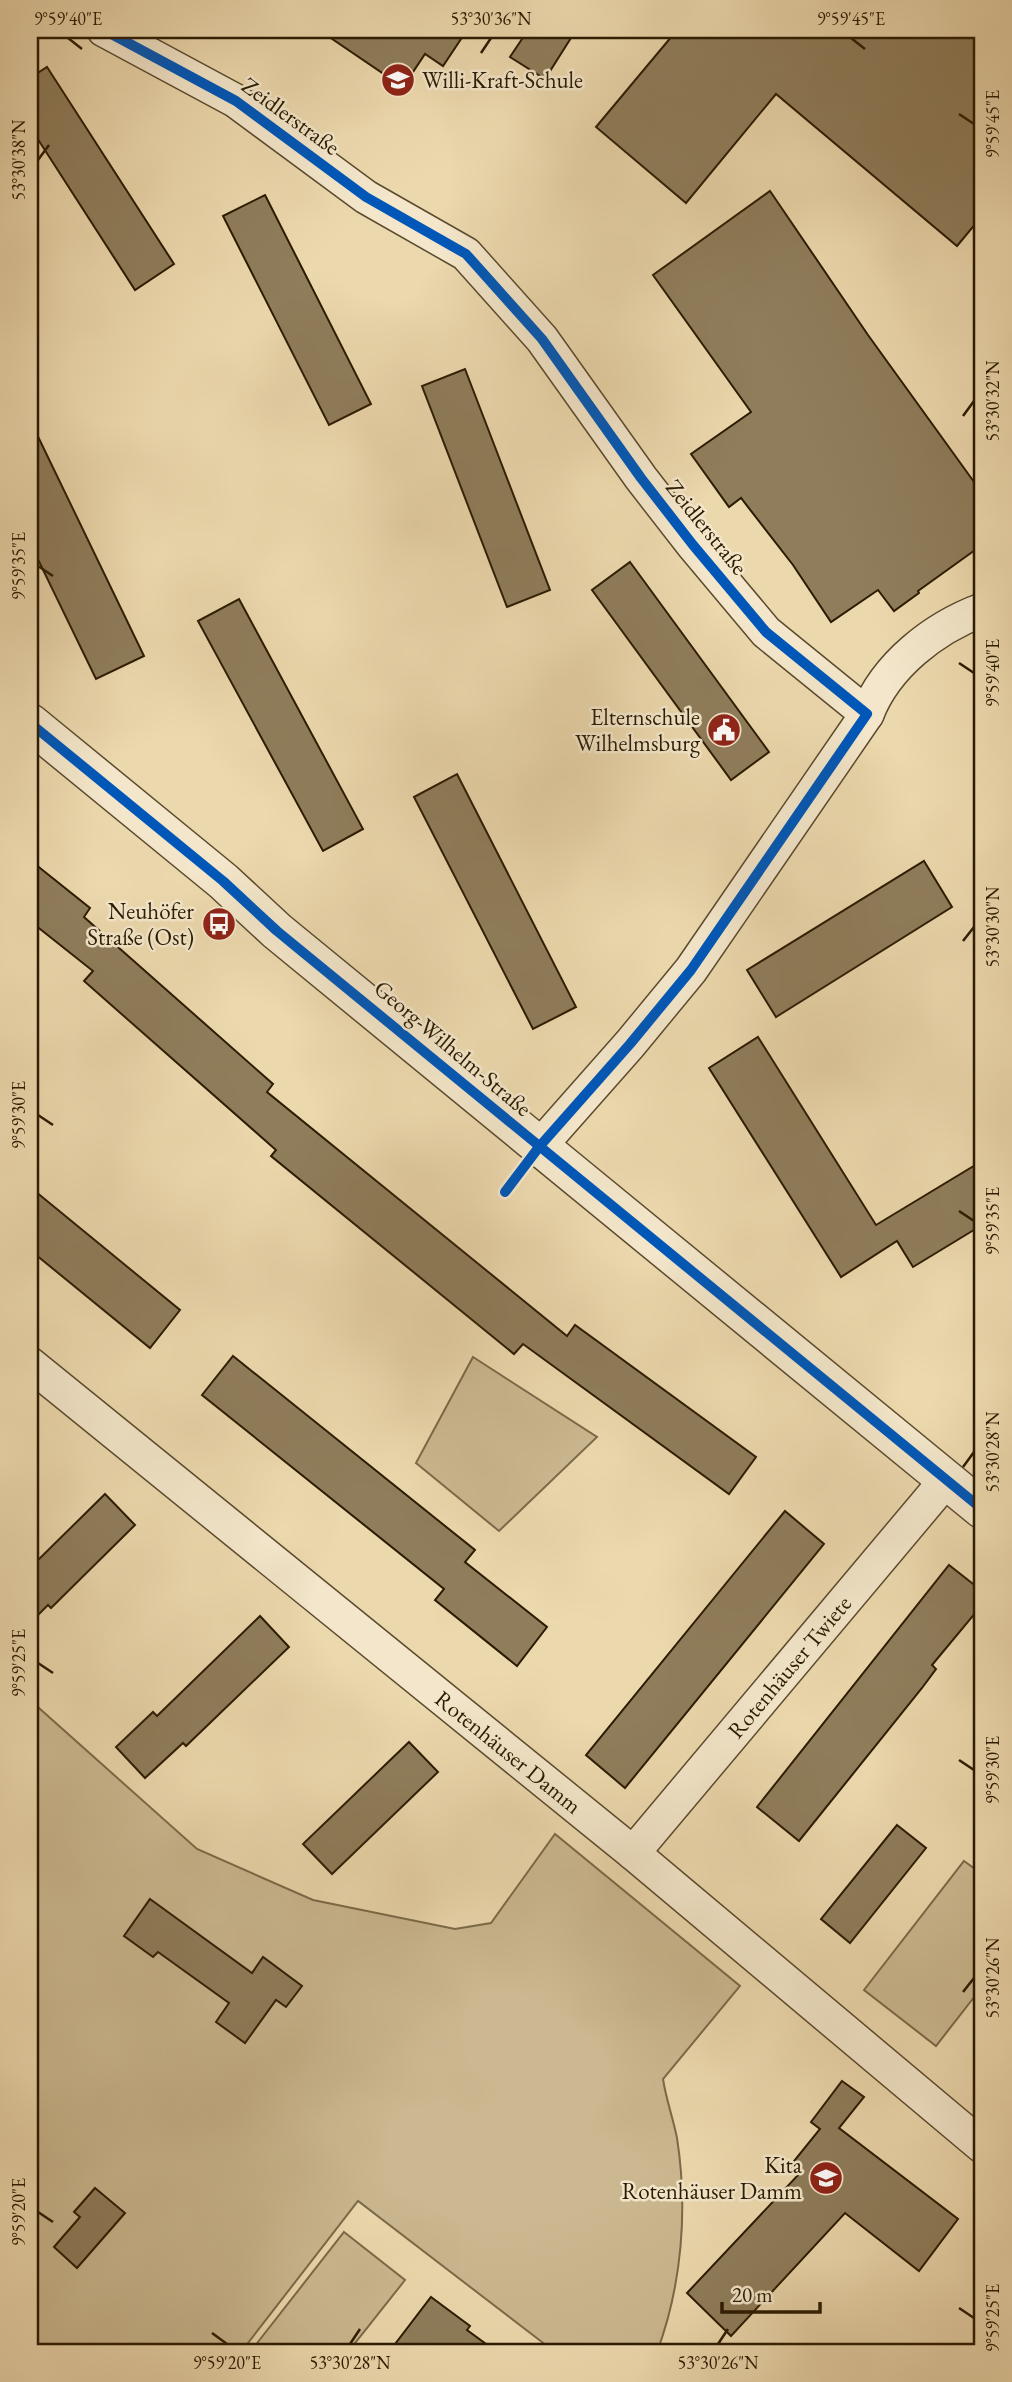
<svg xmlns="http://www.w3.org/2000/svg" width="1012" height="2382" font-family="'EB Garamond',serif">
<style>
.green{fill:#cbb890;stroke:#7b6a49;stroke-width:2}
.building{fill:#8f7d5b;stroke:#2b1b02;stroke-width:2}
.lines{fill:none;stroke-linecap:round;stroke-linejoin:round}
.minor-casing{stroke:#5b4a2d;stroke-width:36}
.tertiary-casing{stroke:#5b4a2d;stroke-width:41}
.minor{stroke:#f3e6ca;stroke-width:33}
.tertiary{stroke:#f3e6ca;stroke-width:38}
.cycleway-casing{stroke:#f3e6ca;stroke-width:15}
.cycleway{stroke:#0057b8;stroke-width:10}
.ticks{fill:none;stroke:#2b1b02;stroke-width:2.5}
.labels{text-anchor:middle;dominant-baseline:central;stroke-width:5;stroke-linejoin:round;paint-order:stroke}
.poi-label{font-size:23px;fill:#2b1b02;stroke:#f3e6ca;text-anchor:end}
.street-label{font-size:23px;fill:#2b1b02;stroke:#f3e6ca}
.neatline{fill:none;stroke:#2b1b02;stroke-width:2.5}
.ticks-label{font-size:18px;text-anchor:middle;fill:#2b1b02}
</style>
<rect width="100%" height="100%" fill="#ecd8ad"/>
<filter id="stains"><feTurbulence type="fractalNoise" baseFrequency=".00286" numOctaves="4"/><feColorMatrix values="0 0 0 0 .2 0 0 0 0 .09 0 0 0 0 .02 0 0 0 .5 -.17"/></filter>
<radialGradient id="worn" r=".72"><stop offset=".6" stop-color="#630" stop-opacity="0"/><stop offset="1" stop-color="#630" stop-opacity=".3"/></radialGradient>
<g class="green">
<polygon points="473,1357 597,1437 499,1531 416,1463"/>
<path d="M 30,1700 L 197,1849 L 313,1900 L 455,1929 L 491,1923 L 555,1834 L 740,1986 L 663,2079 C 666,2099 673,2118 677,2138 C 688,2209 682,2285 657,2352 L 555,2352 L 358,2201 L 241,2352 L 173,2352 L 168,2349 L 165,2352 L 30,2352 Z"/>
<polygon points="964,1861 982,1874 982,1987 936,2046 864,1990"/>
<polygon points="344,2232 405,2280 348,2352 261,2352 254,2347"/>
</g>
<g class="building">
<polygon points="319,30 467,30 443,66 425,54 403,87"/>
<polygon points="528,30 576,30 545,79 510,57"/>
<polygon points="677,30 982,30 982,216 957,246 776,94 686,203 596,127"/>
<polygon points="47,67 174,264 135,290 30,127 30,78"/>
<polygon points="770,191 868,335 982,493 982,545 918,591 919,593 894,611 878,590 831,622 793,565 741,498 729,507 691,454 751,412 653,275"/>
<polygon points="265,195 371,404 329,425 223,216"/>
<polygon points="465,369 550,590 507,607 422,386"/>
<polygon points="30,420 144,656 96,679 30,543"/>
<polygon points="630,562 769,752 731,780 592,590"/>
<polygon points="239,599 363,829 323,851 198,621"/>
<polygon points="457,774 576,1007 533,1029 414,797"/>
<polygon points="30,860 90,908 84,917 273,1084 267,1092 567,1336 575,1325 756,1457 729,1494 523,1344 514,1354 271,1156 276,1150 84,981 93,971 30,921"/>
<polygon points="924,861 952,907 776,1017 747,970"/>
<polygon points="758,1037 876,1225 982,1161 982,1225 913,1267 897,1241 841,1277 709,1068"/>
<polygon points="30,1187 180,1310 150,1348 30,1250"/>
<polygon points="233,1356 475,1550 465,1562 547,1627 517,1666 435,1600 444,1589 202,1395"/>
<polygon points="105,1494 135,1525 51,1608 48,1605 30,1623 30,1568"/>
<polygon points="785,1511 824,1544 625,1788 586,1755"/>
<polygon points="949,1565 982,1591 982,1605 932,1665 936,1669 922,1688 799,1841 757,1807"/>
<polygon points="260,1616 289,1647 186,1746 183,1743 145,1778 116,1747 153,1712 157,1716"/>
<polygon points="409,1742 438,1772 332,1874 303,1844"/>
<polygon points="897,1825 926,1848 850,1943 821,1919"/>
<polygon points="150,1899 252,1973 263,1957 302,1986 286,2007 276,2000 245,2043 216,2022 229,2003 158,1952 153,1957 124,1936"/>
<polygon points="842,2081 864,2097 839,2128 958,2219 919,2271 845,2213 731,2336 687,2293 800,2173 790,2166 820,2129 811,2122"/>
<polygon points="95,2188 125,2213 77,2268 54,2247 80,2217 74,2212"/>
<polygon points="431,2297 470,2326 467,2330 497,2352 389,2352"/>
</g>
<g class="lines">
<g class="minor-casing">
<g id="minor">
<polyline points="104,30 236,101 366,197 466,254 542,339 641,478 693,545 766,632 867,714 691,970 630,1044 539,1147"/>
<path d="M 867,714 C 886,665 934,628 982,610"/>
<path id="s1" d="M 30,1364 L 633,1853 L 982,2146"/>
<path id="s2" d="M 633,1853 L 947,1479"/>
</g>
</g>
<g class="tertiary-casing">
<polyline id="tertiary" points="30,723 223,881 277,931 982,1509"/>
</g>
<use href="#minor" class="minor"/>
<use href="#tertiary" class="tertiary"/>
<g class="cycleway-casing">
<g id="cycleway">
<polyline points="104,30 236,101 366,197 466,254 542,339 641,478 693,545 766,632 867,714 691,970 630,1044 539,1147 505,1192"/>
<polyline points="30,723 223,881 277,931 982,1509"/>
</g>
</g>
<use href="#cycleway" class="cycleway"/>
</g>
<path class="ticks" d="M 68,38 L 82,49M 851,38 L 865,49M 481,53 L 491,38M 959,114 L 974,124M 38,160 L 49,145M 963,416 L 974,401M 38,566 L 53,576M 959,663 L 974,673M 963,941 L 974,927M 38,1115 L 53,1125M 959,1211 L 974,1221M 963,1467 L 974,1452M 38,1663 L 53,1673M 959,1760 L 974,1770M 963,1992 L 974,1978M 38,2212 L 53,2222M 959,2308 L 974,2318M 212,2333 L 227,2344M 350,2344 L 360,2329M 718,2344 L 728,2329"/>
<defs>
<g id="school-disc" transform="scale(1.75)"><circle r="9.5" fill="#8f2418" stroke="#f3e6ca"/><path d="M0-5L7-2L0 1L-7-2ZM-4 1L0 2.5L4 1V4Q0 6-4 4Z" fill="#fff"/></g>
<g id="civic-disc" transform="scale(1.75)"><circle r="9.5" fill="#8f2418" stroke="#f3e6ca"/><path d="M-.6-6.5H3V-4.5H.6V-3L4-1V1h2V6H-6V1h2V-1L-.6-3ZM-1.2 2.5V6h2.4V2.5Z" fill="#fff"/></g>
<g id="bus-disc" transform="scale(1.75)"><circle r="9.5" fill="#8f2418" stroke="#f3e6ca"/><path d="M-5-6H5V4H4V6H2V4H-2V6H-4V4H-5ZM-3.5-4V0h7V-4ZM-3.5 1.2v1.5H-2V1.2ZM2 1.2v1.5H3.5V1.2Z" fill="#fff"/></g>
</defs>
<g fill-rule="evenodd">
<use href="#school-disc" x="398" y="80"/>
<use href="#civic-disc" x="724" y="730"/>
<use href="#bus-disc" x="219" y="924"/>
<use href="#school-disc" x="826" y="2178"/>
</g>
<g class="labels">
<g class="poi-label">
<text x="422" y="80" text-anchor="start">Willi-Kraft-Schule</text>
<text x="700" y="717">Elternschule<tspan x="700" dy="26">Wilhelmsburg</tspan></text>
<text x="194" y="911">Neuhöfer<tspan x="194" dy="26">Straße (Ost)</tspan></text>
<text x="802" y="2165">Kita<tspan x="802" dy="26">Rotenhäuser Damm</tspan></text>
</g>
<g class="street-label">
<text transform="translate(291 116) rotate(36)">Zeidlerstraße</text>
<text transform="translate(707 527) rotate(51)">Zeidlerstraße</text>
<text transform="translate(453 1048) rotate(40)">Georg-Wilhelm-Straße</text>
<text stroke="none"><textPath href="#s2" startOffset="243">Rotenhäuser Twiete</textPath></text>
<text stroke="none"><textPath href="#s1" startOffset="616">Rotenhäuser Damm</textPath></text>
</g>
</g>
<rect width="1012" height="2382" fill="none" stroke="#ecd8ad" stroke-width="77"/>
<path d="M722 2302v10h98v-10" fill="none" stroke="#2b1b02" stroke-width="3.5"/>
<text x="732" y="2302" font-size="21" fill="#2b1b02" stroke="#f3e6ca" stroke-width="5" paint-order="stroke">20 m</text>
<rect x="38" y="38" width="936" height="2306" class="neatline"/>
<g class="ticks-label">
<text x="68" y="25">9°59'40"E</text>
<text x="491" y="25">53°30'36"N</text>
<text x="851" y="25">9°59'45"E</text>
<text transform="translate(993 124) rotate(-90)" y="6">9°59'45"E</text>
<text transform="translate(19 160) rotate(-90)" y="6">53°30'38"N</text>
<text transform="translate(993 401) rotate(-90)" y="6">53°30'32"N</text>
<text transform="translate(19 566) rotate(-90)" y="6">9°59'35"E</text>
<text transform="translate(993 673) rotate(-90)" y="6">9°59'40"E</text>
<text transform="translate(993 927) rotate(-90)" y="6">53°30'30"N</text>
<text transform="translate(19 1115) rotate(-90)" y="6">9°59'30"E</text>
<text transform="translate(993 1221) rotate(-90)" y="6">9°59'35"E</text>
<text transform="translate(993 1452) rotate(-90)" y="6">53°30'28"N</text>
<text transform="translate(19 1663) rotate(-90)" y="6">9°59'25"E</text>
<text transform="translate(993 1770) rotate(-90)" y="6">9°59'30"E</text>
<text transform="translate(993 1978) rotate(-90)" y="6">53°30'26"N</text>
<text transform="translate(19 2212) rotate(-90)" y="6">9°59'20"E</text>
<text transform="translate(993 2318) rotate(-90)" y="6">9°59'25"E</text>
<text x="227" y="2369">9°59'20"E</text>
<text x="350" y="2369">53°30'28"N</text>
<text x="718" y="2369">53°30'26"N</text>
</g>
<rect width="100%" height="100%" filter="url(#stains)"/>
<rect width="100%" height="100%" fill="url(#worn)"/>
</svg>
